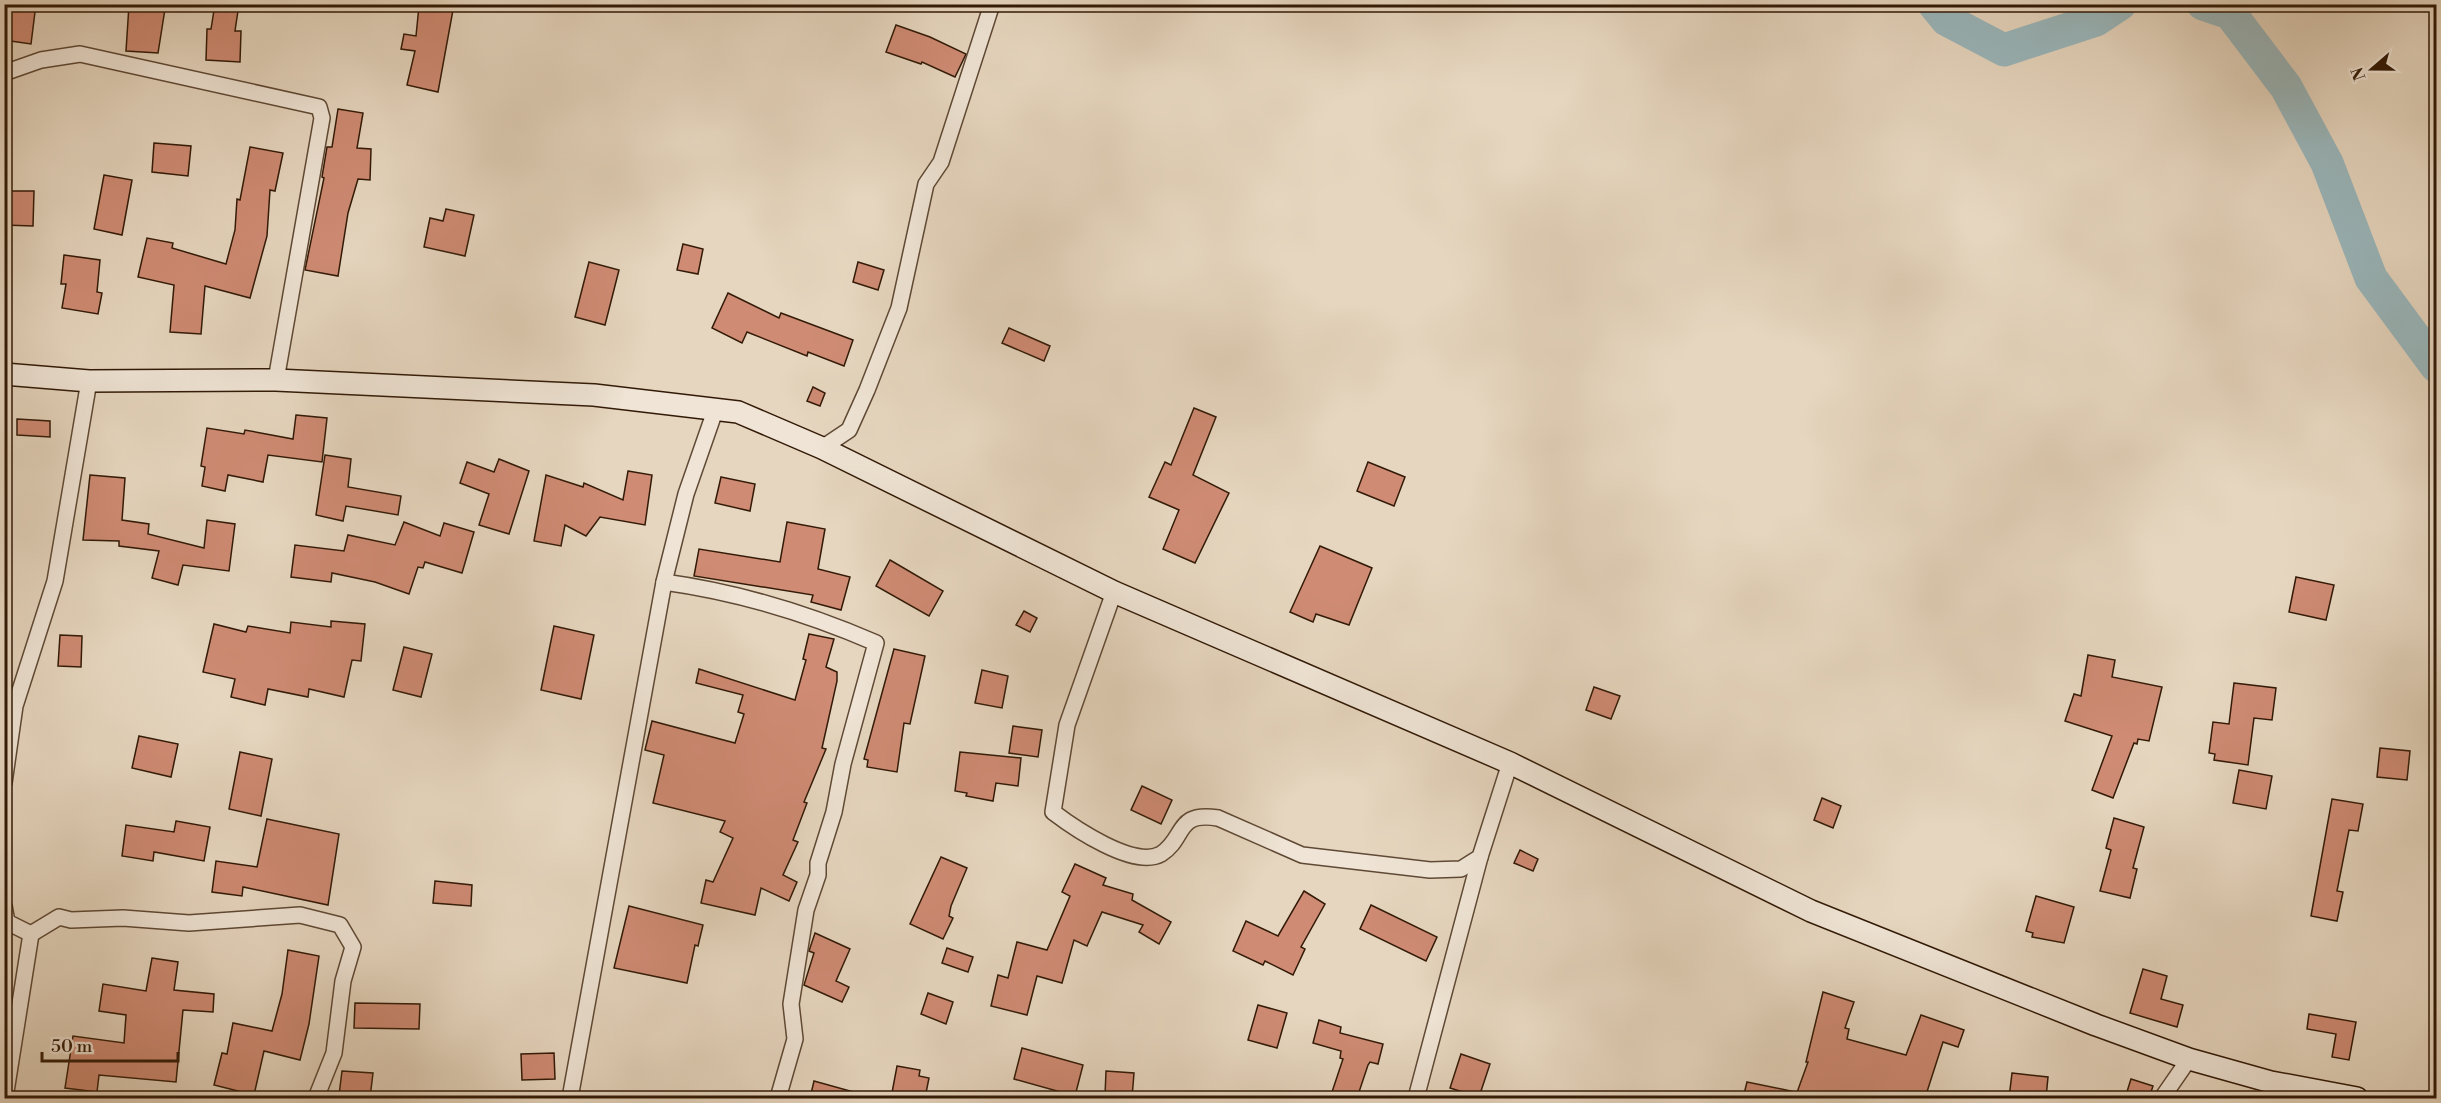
<svg xmlns="http://www.w3.org/2000/svg" width="2441" height="1103" font-family="'Libre Bodoni',serif">
<style>
.lines{fill:none;stroke-linecap:round;stroke-linejoin:round}
.river{stroke:#9ab7bc;stroke-width:33}
.building{fill:#cf8b74;stroke:#321a07;stroke-width:1.5}
.street-casing{stroke:#5f4935;stroke-width:18}
.secondary-casing{stroke:#321a07;stroke-width:24}
.street{stroke:#efe4d5;stroke-width:15}
.secondary{stroke:#efe4d5;stroke-width:21}
</style>
<rect width="100%" height="100%" fill="#e6d6bf"/>
<filter id="stains"><feTurbulence type="fractalNoise" baseFrequency=".00333" numOctaves="4"/><feColorMatrix values="0 0 0 0 .2 0 0 0 0 .09 0 0 0 0 .02 0 0 0 .5 -.17"/></filter>
<radialGradient id="worn" r=".72"><stop offset=".6" stop-color="#630" stop-opacity="0"/><stop offset="1" stop-color="#630" stop-opacity=".3"/></radialGradient>
<g class="lines">
<g class="river">
<polyline points="1934,4 1947,20 2004,50 2096,20 2120,4"/>
<polyline points="2203,4 2230,13 2286,87 2327,163 2371,278 2436,366"/>
</g>
</g>
<g class="building">
<polygon points="4,4 36,4 31,44 4,40"/>
<polygon points="215,4 239,4 235,31 241,31 240,62 206,60 207,29 211,29"/>
<polygon points="129,5 165,9 158,53 126,51"/>
<polygon points="419,6 453,10 438,92 407,85 415,51 401,49 404,34 416,36"/>
<polygon points="896,25 930,37 966,54 955,77 922,62 921,64 886,52"/>
<polygon points="338,109 363,113 357,148 371,149 370,180 358,179 348,213 338,276 305,270 324,178 322,177 327,147 332,147"/>
<polygon points="154,143 191,146 188,176 152,172"/>
<polygon points="250,147 283,153 275,191 270,190 267,236 250,298 205,286 201,334 170,332 174,285 138,277 147,238 173,243 172,248 226,264 235,230 237,199 240,200"/>
<polygon points="104,175 132,180 122,235 94,229"/>
<polygon points="4,191 34,191 33,226 4,225"/>
<polygon points="446,209 474,215 465,256 424,247 430,218 443,221"/>
<polygon points="683,244 703,249 698,274 677,270"/>
<polygon points="64,255 100,260 97,292 102,293 98,314 62,308 66,284 61,284"/>
<polygon points="589,262 619,270 605,325 575,317"/>
<polygon points="858,262 884,270 878,290 853,282"/>
<polygon points="728,293 779,318 781,313 853,340 844,366 808,352 807,356 747,332 742,343 712,328"/>
<polygon points="1009,328 1050,346 1044,361 1002,343"/>
<polygon points="813,387 825,393 820,406 807,401"/>
<polygon points="1194,408 1216,417 1193,475 1229,493 1195,563 1163,549 1179,510 1149,497 1165,462 1171,465"/>
<polygon points="296,415 327,418 322,462 268,455 263,482 228,475 225,491 202,486 205,467 201,466 207,428 244,434 245,430 293,439"/>
<polygon points="17,419 50,421 50,437 17,435"/>
<polygon points="325,455 351,459 348,487 401,496 398,515 346,506 343,521 316,515"/>
<polygon points="499,459 529,471 509,534 479,525 489,494 460,483 467,462 494,472"/>
<polygon points="1368,462 1405,477 1394,506 1357,491"/>
<polygon points="628,471 652,475 645,525 600,517 586,536 565,525 561,546 534,541 546,475 583,487 584,483 623,500"/>
<polygon points="90,475 125,478 122,520 149,524 148,534 204,548 207,520 235,524 229,571 183,565 178,585 152,578 159,551 119,546 119,541 83,540"/>
<polygon points="721,477 755,484 750,511 715,503"/>
<polygon points="404,522 440,536 444,523 474,532 462,573 425,562 423,568 418,567 409,594 375,582 332,573 331,582 291,577 295,545 344,551 348,535 395,545"/>
<polygon points="787,522 825,529 818,569 850,577 841,610 811,602 813,595 694,576 699,549 780,562"/>
<polygon points="1320,546 1372,568 1349,625 1316,614 1313,622 1290,612"/>
<polygon points="890,560 943,591 929,616 876,586"/>
<polygon points="2296,577 2334,585 2326,620 2289,612"/>
<polygon points="1024,611 1037,618 1030,632 1016,625"/>
<polygon points="331,621 365,624 361,661 352,660 344,697 309,689 308,697 268,689 265,705 231,697 235,679 203,672 214,624 246,632 248,626 290,633 291,622 331,627"/>
<polygon points="554,626 594,635 581,699 541,690"/>
<polygon points="809,634 834,639 826,667 837,672 837,681 822,748 826,749 804,802 807,803 793,840 798,842 783,875 797,882 789,901 761,888 755,915 701,903 706,880 713,882 733,838 720,832 725,821 653,803 664,755 645,750 652,721 735,743 744,714 738,712 743,695 696,683 699,669 795,700 806,660 803,659"/>
<polygon points="60,635 82,636 81,667 58,666"/>
<polygon points="404,647 432,654 421,697 393,690"/>
<polygon points="894,649 925,656 910,724 904,723 897,772 867,767 868,760 864,759"/>
<polygon points="2088,655 2115,660 2112,677 2162,687 2149,741 2138,739 2137,744 2134,743 2113,798 2092,790 2112,736 2065,721 2074,694 2081,696"/>
<polygon points="982,670 1008,676 1002,708 975,703"/>
<polygon points="2234,683 2276,688 2272,720 2254,718 2248,765 2214,760 2215,754 2209,753 2213,722 2229,724"/>
<polygon points="1594,687 1620,696 1611,719 1586,710"/>
<polygon points="1013,726 1042,730 1038,757 1009,753"/>
<polygon points="139,736 178,744 171,777 132,768"/>
<polygon points="2380,748 2410,751 2407,780 2377,777"/>
<polygon points="240,752 272,759 261,816 229,809"/>
<polygon points="960,752 1021,758 1018,786 996,783 993,801 966,796 967,793 955,791"/>
<polygon points="2239,770 2272,776 2266,809 2233,803"/>
<polygon points="1142,786 1172,800 1161,824 1131,810"/>
<polygon points="1822,798 1841,806 1833,828 1814,820"/>
<polygon points="2332,799 2363,804 2358,831 2349,830 2337,891 2343,892 2337,921 2311,916"/>
<polygon points="2114,818 2144,827 2133,868 2137,869 2130,898 2100,891 2111,850 2106,848"/>
<polygon points="267,819 339,834 328,905 243,887 242,896 212,892 216,861 257,867"/>
<polygon points="176,821 210,827 204,861 154,852 153,861 122,856 126,825 174,832"/>
<polygon points="1520,850 1538,859 1533,871 1514,863"/>
<polygon points="941,857 967,868 951,906 949,916 953,918 943,939 910,924"/>
<polygon points="1075,864 1106,878 1103,885 1133,894 1132,900 1171,922 1159,944 1139,932 1143,925 1102,912 1087,946 1074,940 1062,983 1037,976 1027,1015 991,1006 998,975 1008,978 1017,942 1047,950 1070,896 1062,892"/>
<polygon points="435,881 472,885 471,906 433,903"/>
<polygon points="1304,891 1325,904 1301,947 1305,949 1293,975 1265,961 1263,965 1233,951 1246,921 1278,936"/>
<polygon points="2036,896 2074,907 2064,943 2032,937 2033,933 2026,931"/>
<polygon points="1371,905 1437,937 1426,961 1360,929"/>
<polygon points="629,906 703,925 698,946 695,945 687,983 614,968"/>
<polygon points="815,933 850,949 836,981 849,987 842,1002 804,985 814,953 809,951"/>
<polygon points="947,948 973,957 968,972 942,963"/>
<polygon points="288,950 319,956 309,1024 300,1060 264,1051 254,1095 214,1085 222,1053 227,1054 233,1023 272,1031 282,994"/>
<polygon points="152,958 178,962 174,990 214,994 213,1012 183,1010 176,1082 99,1075 97,1092 65,1088 73,1036 124,1043 126,1015 99,1011 103,984 146,991"/>
<polygon points="2143,969 2167,976 2161,999 2183,1005 2177,1027 2130,1013"/>
<polygon points="1823,992 1854,1002 1845,1028 1849,1029 1847,1039 1906,1055 1921,1015 1964,1030 1958,1047 1943,1042 1925,1098 1795,1098 1808,1062 1806,1062"/>
<polygon points="928,993 953,1002 946,1024 921,1014"/>
<polygon points="355,1003 420,1004 419,1029 354,1028"/>
<polygon points="1258,1005 1287,1013 1277,1048 1248,1040"/>
<polygon points="2309,1014 2356,1022 2349,1060 2332,1057 2336,1034 2307,1029"/>
<polygon points="1319,1020 1341,1027 1340,1033 1383,1044 1378,1064 1370,1062 1368,1065 1357,1098 1330,1098 1343,1059 1340,1058 1341,1051 1313,1043"/>
<polygon points="1022,1048 1083,1065 1075,1096 1014,1079"/>
<polygon points="554,1053 555,1079 522,1080 521,1054"/>
<polygon points="1461,1054 1490,1064 1479,1097 1450,1088"/>
<polygon points="897,1066 920,1070 919,1076 929,1078 925,1098 891,1098"/>
<polygon points="342,1071 373,1073 370,1098 339,1095"/>
<polygon points="1106,1071 1134,1073 1132,1098 1105,1096"/>
<polygon points="2012,1073 2048,1077 2046,1098 2009,1098"/>
<polygon points="2131,1079 2153,1086 2149,1098 2125,1098"/>
<polygon points="814,1081 861,1094 861,1098 810,1098"/>
<polygon points="1747,1082 1796,1092 1795,1098 1743,1098"/>
</g>
<g class="lines">
<g class="street-casing">
<g id="street">
<polyline points="4,73 41,60 80,54 319,107 322,118 276,380"/>
<polyline points="822,448 849,430 867,390 899,308 926,184 941,162 992,4"/>
<path d="M 664,582 C 737,592 809,614 876,643 L 843,764 L 834,812 L 818,863 L 818,875 L 806,910 L 791,1004 L 795,1039 L 778,1098"/>
<path d="M 1114,592 L 1067,725 L 1053,812 C 1074,828 1134,869 1161,854 C 1186,838 1175,811 1218,818 L 1302,855 L 1430,870 L 1461,869 L 1480,857 L 1510,763"/>
<polyline points="4,783 15,706 55,581 89,381"/>
<polyline points="4,906 7,922 31,934 5,1098"/>
<polyline points="31,934 59,917 71,920 123,918 189,923 300,915 340,925 353,947 343,981 334,1053 316,1098"/>
<polyline points="570,1098 664,582 686,494 716,408"/>
<polyline points="1416,1098 1480,857"/>
<polyline points="2162,1098 2189,1059"/>
</g>
</g>
<g class="secondary-casing">
<polyline id="secondary" points="4,374 89,381 276,380 594,395 738,412 822,448 1114,592 1510,763 1811,911 2096,1025 2189,1059 2271,1082 2357,1098"/>
</g>
<use href="#street" class="street"/>
<use href="#secondary" class="secondary"/>
</g>
<rect width="2441" height="1103" fill="none" stroke="#e6d6bf" stroke-width="24"/>
<rect x="6" y="6" width="2429" height="1091" fill="none" stroke="#321a07" stroke-width="3"/>
<rect x="12" y="12" width="2417" height="1079" fill="none" stroke="#321a07" stroke-width="1.5"/>
<g transform="translate(2372 69) rotate(250)" stroke="#efe4d5" stroke-width="4.5" paint-order="stroke">
<path d="M0-4.5L10 22L0 15L-10 22Z" fill="#321a07"/>
<text y="-9" font-size="16" font-weight="bold" text-anchor="middle" fill="#321a07">N</text>
</g>
<path d="M42 1052v9h136v-9" fill="none" stroke="#321a07" stroke-width="3"/>
<text x="51" y="1052" font-size="18" fill="#321a07" stroke="#efe4d5" stroke-width="4.5" paint-order="stroke">50 m</text>
<rect width="100%" height="100%" filter="url(#stains)"/>
<rect width="100%" height="100%" fill="url(#worn)"/>
</svg>
